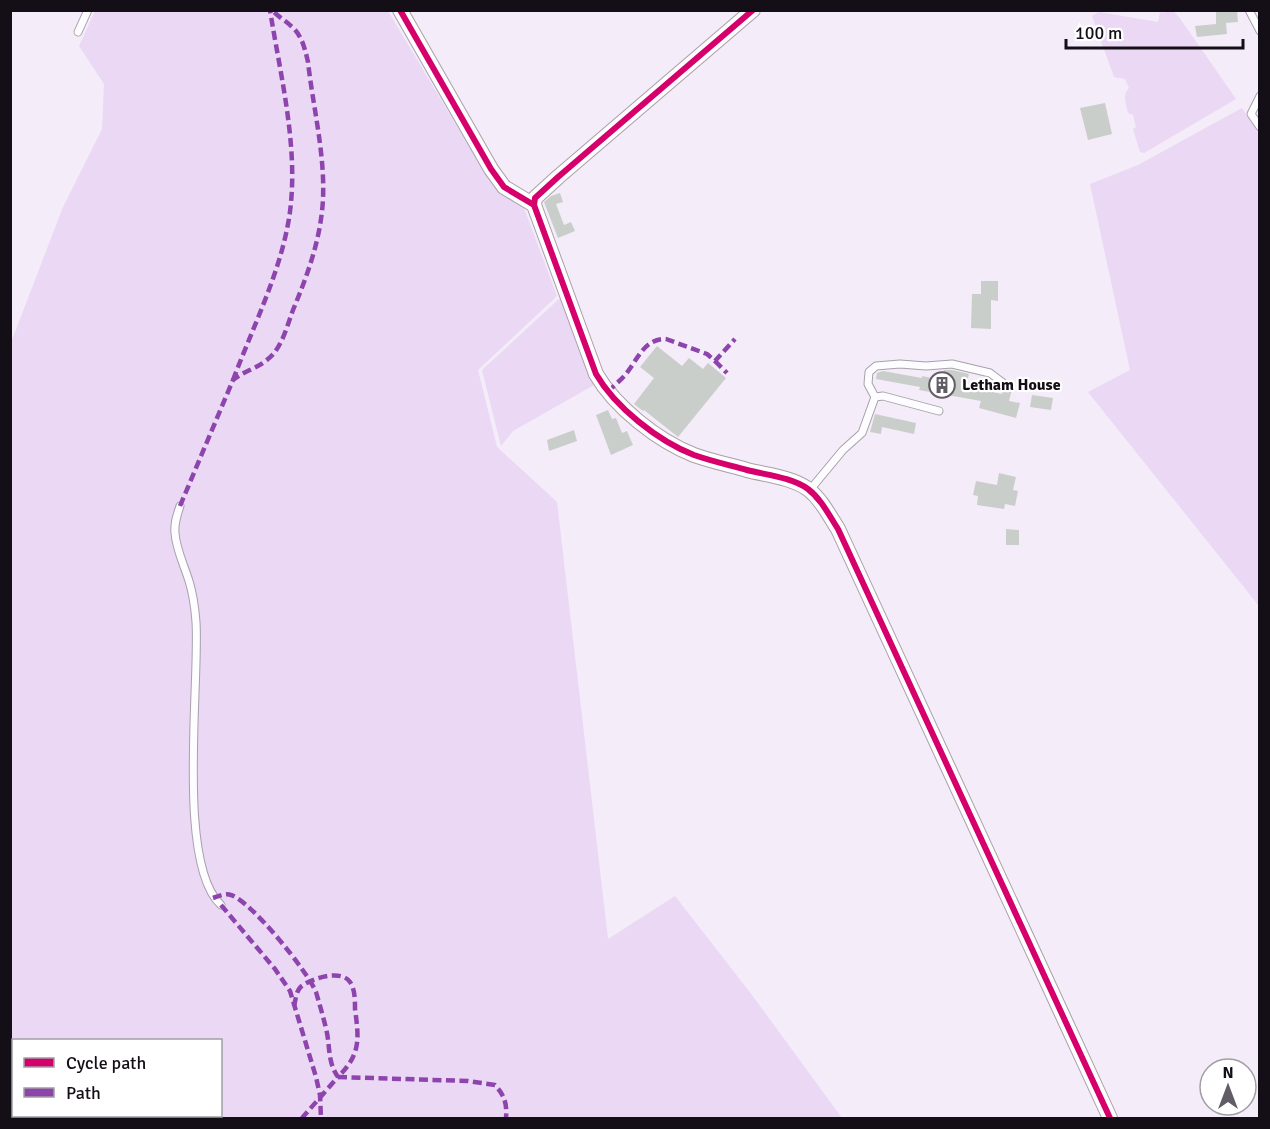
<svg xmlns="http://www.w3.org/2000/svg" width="1270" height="1129" font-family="Signika,sans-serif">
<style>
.green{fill:#ead8f4;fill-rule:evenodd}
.building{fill:#cacecb}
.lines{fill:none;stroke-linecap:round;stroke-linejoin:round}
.service-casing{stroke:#a7a1aa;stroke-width:9}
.minor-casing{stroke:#a7a1aa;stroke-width:16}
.service{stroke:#fdfcfe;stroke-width:7}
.minor{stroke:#fdfcfe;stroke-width:14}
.quiet{stroke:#8e44ad;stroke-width:4.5;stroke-dasharray:9 4.5;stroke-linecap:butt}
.cycleway-casing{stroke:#fff;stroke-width:10}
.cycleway{stroke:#d6006c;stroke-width:6}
.labels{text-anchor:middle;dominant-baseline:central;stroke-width:4.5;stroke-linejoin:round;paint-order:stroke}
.poi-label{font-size:16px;font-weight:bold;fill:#140f17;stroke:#fff;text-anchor:start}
</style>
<rect width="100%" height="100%" fill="#f4ecf8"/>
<g class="green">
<path d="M 95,11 L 388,11 L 492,185 L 524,208 L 557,296 L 478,370 L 497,447 L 557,502 L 608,939 L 675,896 L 752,995 L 842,1118 L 11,1118 L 10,345 L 63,207 L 102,129 L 104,84 L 79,46 ZM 14,1040 L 220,1040 L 220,1116 L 14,1116 Z"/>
<path d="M 1164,11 L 1173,11 L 1179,17 L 1236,99 L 1144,153 L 1140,152 L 1133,129 L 1136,127 L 1133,115 L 1128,113 C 1126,104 1122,95 1129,88 L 1125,79 L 1114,77 L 1092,16 L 1099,12 L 1158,22 L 1160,12 L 1164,13 Z"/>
<polygon points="1242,108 1260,135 1259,606 1088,392 1130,370 1090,184 1138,165"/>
<polygon points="560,298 594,385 513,431 501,446 482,370"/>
</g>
<g class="building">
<polygon points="1216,10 1237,10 1238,22 1226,23 1227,34 1197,37 1195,26 1216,24"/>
<polygon points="1105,103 1112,134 1088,140 1080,108"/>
<polygon points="560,193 563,202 556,204 564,225 571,222 575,231 558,238 544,202 551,196"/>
<polygon points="981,281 998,281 998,301 991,300 991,329 971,328 972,294 981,294"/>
<polygon points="657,346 682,366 689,358 703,369 708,363 726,378 678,437 644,410 643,411 634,404 654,378 640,367"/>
<polygon points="944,370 952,370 969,374 966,386 972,388 1002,394 1002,391 1011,393 1009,401 1020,403 1016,418 979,408 981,401 919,390 920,387 876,379 877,373 883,371 922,378 922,376 942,380"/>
<polygon points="1032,395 1053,398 1051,410 1030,407"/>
<polygon points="608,410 612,419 616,418 622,433 627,431 633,445 611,455 596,415"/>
<polygon points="875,414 916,423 914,434 882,427 881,434 870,432"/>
<polygon points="574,430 577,441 549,451 547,440"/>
<polygon points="999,473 1016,477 1013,490 1018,491 1015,506 1005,504 1004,509 977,505 978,496 973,495 976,481 997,485"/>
<polygon points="1006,529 1019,530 1019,545 1006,545"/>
</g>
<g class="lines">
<g class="service-casing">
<g id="service">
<polyline points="1249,10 1260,31"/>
<polyline points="78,32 88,10"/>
<polyline points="1260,96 1251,114 1260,127"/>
<polyline points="875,397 883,396 939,411"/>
<polyline points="809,491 843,450 862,433 875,397 868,384 869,372 876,366 900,364 926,366 952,364 990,373 1010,388"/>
<path d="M 180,506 C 177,515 174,523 175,533 C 176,549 184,565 189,581 C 193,594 195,608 196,622 C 200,683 176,864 221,905"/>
</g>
</g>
<g class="minor-casing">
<g id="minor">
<path d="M 400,10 L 491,169 L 504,187 L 534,205 L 596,374 C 615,407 658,441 694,455 C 711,461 729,465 747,470 C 766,475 791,477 808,489 C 821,499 829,515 838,529 L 1110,1118"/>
<polyline points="534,205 535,198 558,177 753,10"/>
</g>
</g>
<use href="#service" class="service"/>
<use href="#minor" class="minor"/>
<g class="quiet">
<polyline points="715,361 727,373"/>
<path d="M 233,380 C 251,332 277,279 287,229 C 302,159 281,80 270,10"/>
<path d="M 608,392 C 613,386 620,381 625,375 C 637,361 644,338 666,339 L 707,354 L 715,361 L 735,339"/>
<path d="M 180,506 L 233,380 C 244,371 258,368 268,359 C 282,348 287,326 293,310 C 308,274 321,238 323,199 C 325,153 313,107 308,62 C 305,49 302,35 291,26 C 285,20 278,17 272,10"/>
<path d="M 213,898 C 219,896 225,893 231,895 C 251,901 308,972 316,992 C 320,1006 324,1019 327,1033 C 330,1049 328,1063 338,1077 L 302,1118"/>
<polyline points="221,905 275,969 290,991 316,1077 320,1095 321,1118"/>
<path d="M 294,1006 C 296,999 296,989 303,985 C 314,978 341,969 350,982 C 355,989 355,1000 355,1009 C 359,1039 361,1054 338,1077"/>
<path d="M 338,1077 L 468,1081 L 495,1085 C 505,1096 507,1104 506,1118"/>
</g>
<g class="cycleway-casing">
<g id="cycleway">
<path d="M 400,10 L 491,169 L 504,187 L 534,205 L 596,374 C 615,407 658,441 694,455 C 711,461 729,465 747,470 C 766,475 791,477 808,489 C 821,499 829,515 838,529 L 1110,1118"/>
<polyline points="534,205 535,198 558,177 753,10"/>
</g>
</g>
<use href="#cycleway" class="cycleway"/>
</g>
<defs>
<g id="building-ring" transform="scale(1.35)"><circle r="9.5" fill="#fff" stroke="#625c66" stroke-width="1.5"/><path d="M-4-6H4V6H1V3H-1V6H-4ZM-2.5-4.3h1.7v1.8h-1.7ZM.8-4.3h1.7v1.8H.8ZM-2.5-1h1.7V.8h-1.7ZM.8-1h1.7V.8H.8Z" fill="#625c66"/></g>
</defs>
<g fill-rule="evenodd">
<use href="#building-ring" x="942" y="385"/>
</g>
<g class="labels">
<g class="poi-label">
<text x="962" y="385">Letham House</text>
</g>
</g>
<rect width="1270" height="1129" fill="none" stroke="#140f17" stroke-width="24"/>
<rect x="12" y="1039" width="210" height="78" fill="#ffffff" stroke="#a19fa2" stroke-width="1.5"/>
<rect x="24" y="1058" width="30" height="9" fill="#d6006c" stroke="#a19fa2" stroke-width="1.5"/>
<text x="66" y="1069" font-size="18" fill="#140f17">Cycle path</text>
<rect x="24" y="1088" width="30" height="9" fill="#8e44ad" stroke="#a19fa2" stroke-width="1.5"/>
<text x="66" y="1099" font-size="18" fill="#140f17">Path</text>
<g transform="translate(1228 1087)"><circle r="28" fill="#ffffff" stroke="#a19fa2" stroke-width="1.5"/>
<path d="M0-4.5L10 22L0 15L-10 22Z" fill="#625c66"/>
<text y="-9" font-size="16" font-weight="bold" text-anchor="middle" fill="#140f17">N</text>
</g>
<path d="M1066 39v9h177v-9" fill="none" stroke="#140f17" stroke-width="3"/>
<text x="1075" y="39" font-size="18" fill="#140f17" stroke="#ffffff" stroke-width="4.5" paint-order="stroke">100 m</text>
</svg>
